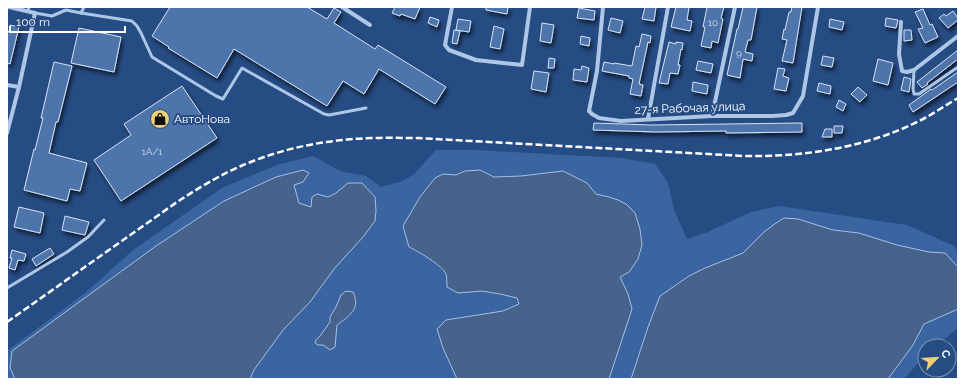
<svg xmlns="http://www.w3.org/2000/svg" width="965" height="386" font-family="Raleway,sans-serif">
<style>
.green{fill:#3a65a0}
.water{fill:#48638b;stroke:#a4c1e8}
.building{fill:#4e75ab;stroke:#d3e2f6;filter:url(#shadow)}
.lines{fill:none;stroke-linecap:round;stroke-linejoin:round}
.service{stroke:#afc7e7;stroke-width:3}
.minor{stroke:#afc7e7;stroke-width:4}
.rail{stroke:#fff;stroke-width:2.5;stroke-dasharray:7 3;stroke-linecap:butt}
.labels{text-anchor:middle;dominant-baseline:central;stroke-width:4;stroke-linejoin:round;paint-order:stroke}
.number-label{font-size:10px;fill:#d3dcea}
.street-label{font-size:12px;fill:#fff;stroke:#264c84}
.poi-label{font-size:12px;fill:#fff;stroke:#264c84;text-anchor:start}
</style>
<defs>
<filter id="shadow"><feDropShadow dx="2" dy="3.5" stdDeviation="2" flood-color="#0009"/></filter>
</defs>
<rect width="100%" height="100%" fill="#264c84"/>
<polygon class="green" points="436,150 476,150 621,158 655,164 668,183 674,210 687,239 708,232 751,212 779,206 907,225 954,246 958,254 958,328 936,346 925,346 925,355 904,379 7,379 7,351 85,293 133,250 222,188 277,165 313,156 340,171 366,176 381,187 403,181 414,174"/>
<g class="water">
<polygon points="303,170 309,173 303,182 294,185 299,203 311,207 312,197 317,194 328,197 336,193 348,183 362,183 375,197 376,211 375,221 363,237 334,269 310,302 283,330 254,370 250,379 15,379 10,368 12,351 156,246 224,201 276,177"/>
<path d="M 480,170 L 494,177 L 521,176 L 563,171 L 587,183 L 596,194 L 609,197 L 618,200 L 626,204 L 635,213 L 640,229 L 642,245 L 638,259 L 629,272 L 620,277 L 628,294 L 632,309 L 609,379 L 457,379 L 443,348 L 437,329 L 446,320 L 503,311 L 519,304 L 517,298 L 500,294 L 482,291 L 458,293 L 447,287 C 447,283 447,278 446,274 C 443,266 418,251 409,247 L 403,226 L 420,197 L 435,178 L 443,174 L 456,175 L 465,171 Z"/>
<polygon points="784,218 798,219 833,230 859,233 897,245 929,252 945,253 958,267 958,309 924,324 913,345 888,379 631,379 648,327 660,296 689,276 705,268 743,253 764,232 776,223"/>
<path d="M 346,291 L 353,292 C 361,309 349,316 337,325 L 335,347 L 330,350 L 323,345 L 318,345 L 315,343 L 316,340 L 320,336 L 330,322 L 330,317 L 336,307 L 341,295 Z"/>
</g>
<g class="building">
<polygon points="170,7 307,7 327,19 334,8 341,12 334,23 375,49 378,45 446,87 435,104 379,69 364,94 343,81 327,106 234,49 217,78 168,48 169,47 152,36"/>
<polygon points="395,7 420,7 415,19 401,14 400,16 392,13"/>
<polygon points="486,7 508,7 507,14 486,10"/>
<polygon points="645,7 656,7 654,21 642,19"/>
<polygon points="676,7 689,7 687,20 692,21 690,31 671,27"/>
<polygon points="707,7 724,7 721,18 723,19 718,43 712,41 711,48 701,46 705,27 703,27"/>
<polygon points="743,7 757,7 751,40 748,40 745,52 753,54 752,61 743,59 740,78 727,75 737,29 738,29"/>
<polygon points="792,7 802,7 793,63 782,61 787,40 782,39 784,29 785,30 789,12 791,12"/>
<polygon points="579,8 595,11 594,20 577,18"/>
<polygon points="923,9 930,25 932,24 938,37 925,43 918,29 923,28 915,12"/>
<polygon points="953,11 958,18 958,20 948,28 939,18 944,14 946,16"/>
<polygon points="430,17 439,20 437,27 428,23"/>
<polygon points="611,18 623,21 620,33 608,30"/>
<polygon points="886,18 898,20 896,28 885,26"/>
<polygon points="458,19 471,21 469,32 456,30"/>
<polygon points="830,19 844,22 842,30 829,27"/>
<polygon points="542,23 554,25 551,43 540,41"/>
<polygon points="10,25 19,27 10,64 7,63 7,31 9,32"/>
<polygon points="494,26 504,29 500,49 490,47"/>
<polygon points="79,28 121,37 114,72 71,63"/>
<polygon points="454,30 460,31 457,44 452,43"/>
<polygon points="904,30 911,30 912,40 904,41"/>
<polygon points="642,34 651,36 650,43 648,42 639,84 643,85 641,96 630,94 633,79 629,78 629,76 602,71 604,62 614,64 614,63 632,66 636,46 639,47"/>
<polygon points="581,36 590,38 589,46 580,44"/>
<polygon points="669,42 676,44 676,42 683,43 682,50 681,49 678,65 680,65 678,74 670,73 668,84 659,83"/>
<polygon points="958,50 958,59 927,83 928,84 922,88 917,82"/>
<polygon points="823,56 834,58 832,67 821,65"/>
<polygon points="549,58 555,59 554,68 548,68"/>
<polygon points="878,59 893,63 888,85 873,81"/>
<polygon points="698,61 713,64 711,73 696,70"/>
<polygon points="54,62 72,66 58,122 56,122 49,153 87,163 80,191 70,189 67,201 24,190 34,149 35,150 43,118 41,118"/>
<polygon points="582,66 589,68 587,82 573,80 574,69 581,70"/>
<polygon points="778,68 785,69 783,76 789,78 786,91 774,89"/>
<polygon points="534,71 549,73 546,92 531,89"/>
<polygon points="958,72 958,82 913,112 909,105 931,89 932,90"/>
<polygon points="904,77 911,79 909,92 901,90"/>
<polygon points="693,82 708,85 707,94 692,91"/>
<polygon points="819,83 831,86 830,94 817,91"/>
<polygon points="182,86 217,138 121,201 94,160 131,135 124,124"/>
<polygon points="858,87 867,95 860,102 851,94"/>
<polygon points="839,100 846,104 843,111 836,107"/>
<polygon points="594,123 651,125 802,123 802,132 726,133 726,131 657,132 593,130"/>
<polygon points="834,126 843,126 842,133 834,133"/>
<polygon points="825,129 832,129 832,137 822,137"/>
<polygon points="19,207 44,213 40,233 14,227"/>
<polygon points="65,216 89,222 85,235 62,230"/>
<polygon points="50,248 54,254 36,266 32,259"/>
<polygon points="12,250 26,254 24,261 18,260 15,270 9,268 12,258 10,258"/>
</g>
<g class="lines">
<g class="service">
<polyline points="28,11 29,7"/>
<polyline points="35,13 52,16 66,10 81,13 132,21 137,26 141,33 152,57 216,96 223,99 242,68 324,114 329,115 366,108"/>
<polyline points="81,13 84,7"/>
<polyline points="914,70 913,89 914,94 919,94 958,67"/>
<polyline points="7,288 67,252 88,237 104,220"/>
</g>
<g class="minor">
<polyline points="342,7 370,25"/>
<polyline points="452,7 445,45 449,50 476,60 522,65 530,7"/>
<polyline points="603,7 597,71 589,111 592,114 599,118 621,121 712,116 773,116 786,115 793,113 803,96 818,7"/>
<polyline points="901,22 899,54 902,71 907,72 914,70 958,36"/>
<polyline points="7,85 19,87"/>
<polyline points="712,116 735,7"/>
<polyline points="648,119 668,7"/>
<polyline points="7,133 19,87 35,13 9,7"/>
</g>
<path class="rail" d="M 7,322 L 177,202 C 197,189 218,176 241,166 C 273,152 309,143 344,140 C 368,137 393,138 417,138 L 744,156 C 807,157 871,147 927,117 C 937,111 948,104 958,98"/>
</g>
<defs>
<g id="shop-disc" transform="scale(1)"><circle r="9.5" fill="#f0d074" stroke="#264c84"/><path d="M-5-2.5h2.3a2.7 3.5 0 0 1 5.4 0H5L5.5 6h-11ZM-1.5-2.5h3a1.5 2.3 0 0 0-3 0Z" fill="#111"/></g>
</defs>
<g fill-rule="evenodd">
<use href="#shop-disc" x="160" y="119"/>
</g>
<g class="labels">
<g class="number-label">
<text x="713" y="22">10</text>
<text x="739" y="52">9</text>
<text x="152" y="151">1А/1</text>
</g>
<g class="street-label">
<text transform="translate(690 108) rotate(-2)">27-я Рабочая улица</text>
</g>
<g class="poi-label">
<text x="174" y="119">АвтоНова</text>
</g>
</g>
<rect width="965" height="386" fill="none" stroke="#ffffff" stroke-width="16"/>
<g transform="translate(937 358) rotate(65)"><circle r="19" fill="#264c84" stroke="#7d94b5"/>
<path d="M0-3L7 15L0 10L-7 15Z" fill="#f0d074"/>
<text y="-6" font-size="11" font-weight="bold" text-anchor="middle" fill="#ffffff">С</text>
</g>
<path d="M10 26v6h115v-6" fill="none" stroke="#ffffff" stroke-width="2"/>
<text x="16" y="26" font-size="12" fill="#ffffff" stroke="#264c84" stroke-width="3" paint-order="stroke">100 m</text>
</svg>
